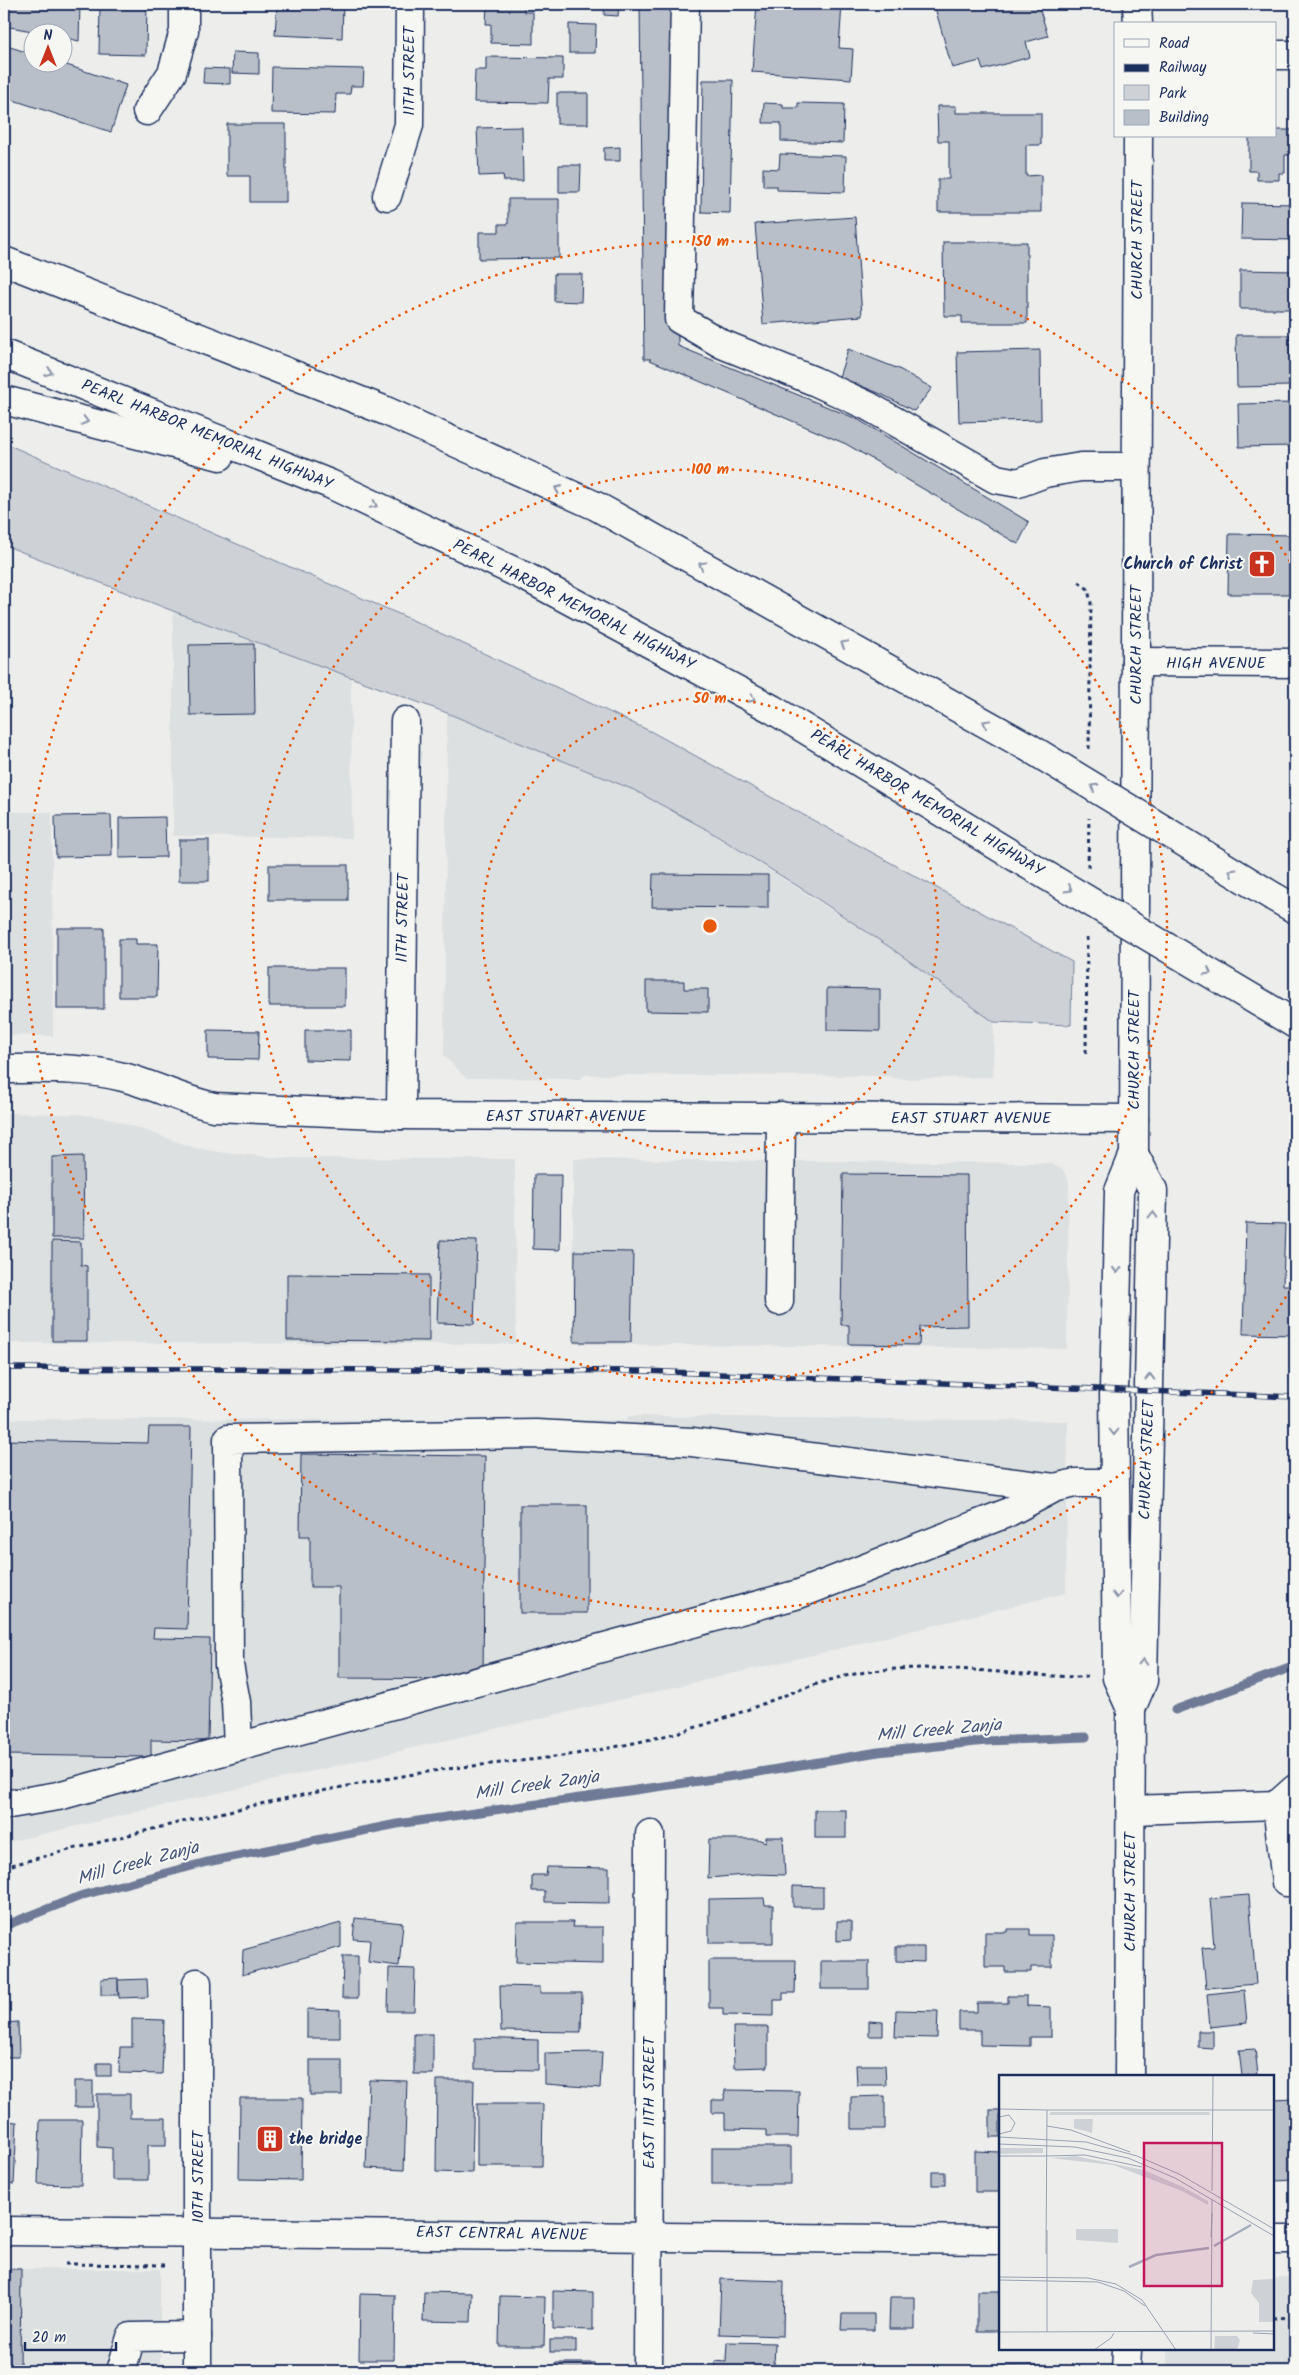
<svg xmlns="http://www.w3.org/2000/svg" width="1299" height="2375" font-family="Kalam,sans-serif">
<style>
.built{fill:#dde0e1}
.green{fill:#ced2d7;stroke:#74809a}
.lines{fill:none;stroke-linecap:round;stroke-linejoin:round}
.stream{stroke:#6e7a96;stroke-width:9}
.building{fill:#b9bfc8;stroke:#1b2f5e}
.minor-casing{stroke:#1b2f5e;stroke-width:31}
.highway-casing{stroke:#1b2f5e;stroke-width:31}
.path{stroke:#1b2f5e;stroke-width:3;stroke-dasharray:4 4;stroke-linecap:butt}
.minor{stroke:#f6f6f2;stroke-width:28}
.highway{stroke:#f6f6f2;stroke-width:28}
.rail-casing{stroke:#1b2f5e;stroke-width:5.5}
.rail{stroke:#f6f6f2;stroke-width:4;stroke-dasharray:11;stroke-linecap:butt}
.highway-bridge-casing{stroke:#1b2f5e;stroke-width:31;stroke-linecap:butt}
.highway-bridge{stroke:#f6f6f2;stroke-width:28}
.oneway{stroke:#8892a8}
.ring{fill:none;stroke:#e8590c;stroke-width:2.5;stroke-dasharray:2.5 5}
.labels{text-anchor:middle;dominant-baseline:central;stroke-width:4;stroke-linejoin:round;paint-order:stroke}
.street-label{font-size:16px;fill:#1b2f5e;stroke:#f6f6f2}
.poi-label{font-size:16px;font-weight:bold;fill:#1b2f5e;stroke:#f6f6f2;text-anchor:end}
.water-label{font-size:18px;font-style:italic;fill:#44547a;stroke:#f6f6f2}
.inset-river{fill:none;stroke:#a5acbc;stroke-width:2.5}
.inset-road{fill:none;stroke:#99a2b3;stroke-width:1}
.view{fill:#c2185b;fill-opacity:0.15;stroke:#c2185b;stroke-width:2.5}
.inset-edge{fill:none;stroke:#1b2f5e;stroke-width:2.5}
.centre{fill:#e8590c;stroke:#f6f6f2;stroke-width:2.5}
.ring-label{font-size:15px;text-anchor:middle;font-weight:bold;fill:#e8590c;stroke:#f6f6f2;stroke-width:4;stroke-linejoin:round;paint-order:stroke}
</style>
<rect width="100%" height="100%" fill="#edeeec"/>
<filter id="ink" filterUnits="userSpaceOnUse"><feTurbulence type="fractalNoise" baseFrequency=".02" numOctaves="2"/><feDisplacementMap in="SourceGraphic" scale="10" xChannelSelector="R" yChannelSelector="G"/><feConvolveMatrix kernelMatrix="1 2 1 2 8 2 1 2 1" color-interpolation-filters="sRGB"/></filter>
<g filter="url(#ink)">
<g class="built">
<polygon points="173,611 351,676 352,838 173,836"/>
<polygon points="447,713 634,790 704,828 891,948 994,1022 993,1077 900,1079 886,1076 585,1075 580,1079 466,1078 444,1056"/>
<polygon points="4,812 52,812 53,1036 4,1035"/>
<polygon points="4,1113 77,1114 109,1118 196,1148 226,1153 286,1158 515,1159 516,1344 4,1343"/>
<polygon points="573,1159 1050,1163 1063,1170 1069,1181 1067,1349 573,1344"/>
<polygon points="628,1416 1068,1421 1066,1593 809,1656 4,1843 4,1419 627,1420"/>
<rect x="4" y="2269" width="156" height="102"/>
<polygon points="1273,2277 1295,2277 1295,2371 1167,2371 1167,2349 1273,2349"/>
</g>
<polygon class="green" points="4,443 408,618 652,732 1072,962 1071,1025 994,1022 891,948 804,890 704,828 634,790 447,713 173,611 4,545"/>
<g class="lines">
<g class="stream">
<polyline points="1175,1710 1295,1666"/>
<polyline points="4,1926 83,1895 207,1862 397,1824 741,1775 878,1752 986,1741 1086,1737"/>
</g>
</g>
<g class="building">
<polygon points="4,4 80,4 79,41 62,37 62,32 38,32 4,26"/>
<polygon points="100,4 147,4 146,55 99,54"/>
<polygon points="277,4 343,4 342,38 275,35"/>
<polygon points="487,4 524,4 524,12 533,12 533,44 491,43 491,24 486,24"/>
<polygon points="605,4 619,4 618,16 604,15"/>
<polygon points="640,4 675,4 678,346 857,419 1029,522 1018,544 846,444 650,360 651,359 644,359"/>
<polygon points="757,4 842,4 839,48 853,49 851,79 752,72"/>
<polygon points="934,4 1038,4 1048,36 1026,42 1030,57 983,70 980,61 952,68"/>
<polygon points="569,24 596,25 595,53 569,53"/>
<polygon points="4,45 32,54 32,62 58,62 126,85 111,132 4,97"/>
<polygon points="233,52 259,53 259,74 232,73"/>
<polygon points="486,57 563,58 563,79 549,79 548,103 474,102 475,70 486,70"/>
<polygon points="272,67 364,69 363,86 351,86 350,94 336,94 335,114 271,113"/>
<polygon points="204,68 230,69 230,84 203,83"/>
<polygon points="703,80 733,80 730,213 701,212"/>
<rect x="557" y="93" width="31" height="31"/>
<polygon points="764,103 783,104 783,108 798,108 798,103 844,104 843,143 781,141 781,123 763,123"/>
<polygon points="937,106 956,106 956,113 1041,113 1041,145 1026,145 1026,176 1041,175 1041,212 938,212 938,179 949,179 949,141 938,141"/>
<polygon points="227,124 286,124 286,202 250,202 250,176 227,176"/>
<polygon points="522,127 523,181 504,181 503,175 479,176 477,128"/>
<polygon points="1275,130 1295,130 1295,155 1285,155 1285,173 1279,173 1279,180 1257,180 1257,171 1249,171 1249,136 1275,136"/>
<polygon points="620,147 620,161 604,161 604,148"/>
<polygon points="780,154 846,156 845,192 777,190 777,186 763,186 763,168 779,169"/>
<polygon points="559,165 581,165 580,192 559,192"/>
<polygon points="508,199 559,199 559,258 479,259 479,232 499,232 499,224 508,224"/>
<polygon points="1242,203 1295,204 1295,240 1241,239"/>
<polygon points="855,217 862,316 763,324 755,224"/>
<polygon points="943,242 1027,242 1027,323 962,323 962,316 944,316"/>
<polygon points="1240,270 1295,271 1295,309 1240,309"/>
<polygon points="554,274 582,274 581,302 554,301"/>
<polygon points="1236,335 1290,335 1290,386 1237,387"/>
<polygon points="848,349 899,369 932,388 914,411 881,394 839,377"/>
<polygon points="1040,350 1041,420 959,422 957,352"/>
<polygon points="1295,403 1295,446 1239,447 1238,404"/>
<polygon points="1229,534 1295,535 1295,594 1228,594"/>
<polygon points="254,644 255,714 190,715 189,645"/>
<polygon points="111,815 112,856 56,857 55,816"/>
<polygon points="165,817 166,857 119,858 119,818"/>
<rect x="179" y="840" width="30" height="41"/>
<rect x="269" y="865" width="79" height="35"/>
<polygon points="653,874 768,875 768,908 652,907"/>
<rect x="57" y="928" width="47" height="81"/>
<polygon points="119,939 136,939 136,944 158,944 157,997 119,997"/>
<rect x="269" y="968" width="76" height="38"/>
<polygon points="646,981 684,981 684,989 708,989 708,1012 646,1011"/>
<polygon points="827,988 880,989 880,1031 827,1030"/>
<polygon points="208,1030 259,1031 258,1060 208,1059"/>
<polygon points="305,1030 351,1030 351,1061 305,1060"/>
<polygon points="83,1156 84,1238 52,1238 52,1157"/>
<polygon points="843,1174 967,1175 968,1326 920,1327 919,1345 849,1344 849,1325 841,1325"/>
<polygon points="534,1175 561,1175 560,1250 533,1249"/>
<polygon points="1246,1223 1285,1224 1283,1285 1295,1285 1295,1335 1243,1334"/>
<polygon points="440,1240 477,1241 474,1324 437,1323"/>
<polygon points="52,1241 81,1242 81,1265 87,1266 87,1341 52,1341"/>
<polygon points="575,1251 633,1252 631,1342 574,1342"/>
<polygon points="287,1274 429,1275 429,1341 287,1340"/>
<polygon points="149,1427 191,1427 187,1629 154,1628 153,1638 210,1639 208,1741 151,1740 151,1757 4,1755 4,1440 148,1443"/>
<polygon points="301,1454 485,1456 483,1679 339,1678 339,1587 310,1587 310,1536 300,1536"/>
<rect x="520" y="1505" width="67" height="108"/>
<rect x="815" y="1810" width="31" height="28"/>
<polygon points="766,1837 783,1837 785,1875 757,1874 708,1878 709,1839 757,1839 766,1842"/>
<polygon points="547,1867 609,1868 609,1903 545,1902 545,1891 532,1891 532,1875 546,1875"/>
<polygon points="793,1886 823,1887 823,1907 793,1907"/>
<polygon points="1249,1895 1256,1984 1206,1988 1202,1948 1214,1947 1210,1898"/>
<polygon points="764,1898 765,1905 773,1905 773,1943 709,1943 709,1899"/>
<polygon points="355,1918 403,1923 399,1966 368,1962 370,1940 353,1939"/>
<polygon points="837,1921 851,1921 851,1940 837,1941"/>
<polygon points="517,1922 573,1922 572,1927 603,1927 603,1964 516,1962"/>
<polygon points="341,1923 341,1947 242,1975 243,1950"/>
<polygon points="1007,1929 1030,1929 1030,1935 1052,1935 1052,1967 1031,1967 1031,1972 1005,1972 1005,1967 985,1967 985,1932 1007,1932"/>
<polygon points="896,1947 924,1947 924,1962 896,1961"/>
<polygon points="1291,1951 1295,1951 1295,1998"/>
<polygon points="343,1956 358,1956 358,1998 342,1998"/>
<polygon points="709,1960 796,1960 795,1993 783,1993 783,2000 774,2000 774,2016 723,2015 723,2008 709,2008"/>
<rect x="821" y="1961" width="48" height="28"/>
<polygon points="389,1968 415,1969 414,2011 388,2011"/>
<polygon points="118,1978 118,1995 101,1995 101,1979"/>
<polygon points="147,1979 148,1997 119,1998 118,1980"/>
<polygon points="500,1986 540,1987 540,1993 582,1993 581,2032 501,2031"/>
<polygon points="1244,1990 1247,2023 1210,2027 1207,1994"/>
<polygon points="1008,1996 1027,1996 1027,2006 1051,2007 1051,2037 1030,2037 1030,2046 980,2045 980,2030 959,2030 959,2012 977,2012 977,2003 1008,2003"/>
<polygon points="307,2009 340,2010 340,2038 307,2038"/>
<polygon points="896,2010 938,2011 937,2038 895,2037"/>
<polygon points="132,2019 164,2020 162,2074 119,2073 120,2047 132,2047"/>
<polygon points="869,2021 883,2022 883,2036 869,2036"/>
<polygon points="18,2022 19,2057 4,2057 4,2023"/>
<polygon points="733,2027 768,2027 768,2067 734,2068"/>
<polygon points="1198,2031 1213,2031 1213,2048 1198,2047"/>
<rect x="414" y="2034" width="19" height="40"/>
<polygon points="475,2038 538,2040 538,2070 475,2069"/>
<polygon points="1255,2049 1258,2074 1242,2076 1239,2050"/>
<polygon points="602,2052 600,2088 545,2084 545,2053"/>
<rect x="310" y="2060" width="32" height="35"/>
<rect x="97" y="2063" width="14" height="13"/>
<polygon points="856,2065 885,2065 886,2085 857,2085"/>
<polygon points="369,2080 407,2081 404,2170 366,2168"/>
<polygon points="437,2080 474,2080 472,2173 436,2172"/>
<rect x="74" y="2081" width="19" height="26"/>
<polygon points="725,2090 799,2091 798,2137 766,2137 766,2130 725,2129 725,2113 712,2113 712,2100 724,2100"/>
<polygon points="97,2094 130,2094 130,2118 166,2118 166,2145 148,2145 148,2180 112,2180 112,2148 97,2147"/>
<polygon points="885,2096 885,2129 851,2129 851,2097"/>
<polygon points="240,2098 302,2098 301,2180 239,2179"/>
<polygon points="1295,2098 1295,2180 1274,2181 1273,2099"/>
<polygon points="477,2104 543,2104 542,2166 477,2166"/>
<rect x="990" y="2110" width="10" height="27"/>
<polygon points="40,2120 82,2120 81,2185 38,2184"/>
<polygon points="4,2121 17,2122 14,2184 4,2183"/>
<rect x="712" y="2147" width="79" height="37"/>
<polygon points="975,2151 1000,2152 1000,2192 975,2192"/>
<rect x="932" y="2172" width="13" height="13"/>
<polygon points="4,2269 21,2269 20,2371 4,2371"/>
<polygon points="721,2279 784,2281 783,2336 719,2334"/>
<polygon points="553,2291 593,2292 593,2330 553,2329"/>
<rect x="977" y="2291" width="23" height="40"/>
<polygon points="424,2292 472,2293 471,2322 423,2321"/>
<polygon points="360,2294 395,2295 394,2360 359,2360"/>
<polygon points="500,2296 545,2297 544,2346 499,2346"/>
<polygon points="890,2297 915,2297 915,2329 889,2329"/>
<polygon points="842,2314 874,2314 874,2330 841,2330"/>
<rect x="550" y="2340" width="26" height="12"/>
<polygon points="727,2342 775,2343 774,2367 801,2368 801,2371 715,2371 715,2361 726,2362"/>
<rect x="555" y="2363" width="39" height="8"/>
<polygon points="1050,2365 1050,2371 1001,2371 1001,2366"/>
</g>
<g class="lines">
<g class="minor-casing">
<g id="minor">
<polyline points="685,4 679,319 722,344 814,381 868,406 996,479 1018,483 1045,473 1081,467 1136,467"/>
<polyline points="1137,4 1138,24"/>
<polyline points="1275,55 1295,55"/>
<polyline points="147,111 172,73 184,31 184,4"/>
<polyline points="387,196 409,125 410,4"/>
<polyline points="1136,662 1295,663"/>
<path d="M 4,1069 C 43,1069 85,1067 123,1077 C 154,1085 182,1100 214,1107 L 401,1115 L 1134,1119"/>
<polyline points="401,1115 405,721"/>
<polyline points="779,1301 781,1116"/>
<polyline points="1054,1488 1007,1513 799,1594 238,1747 236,1702 229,1665 228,1439 536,1434 692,1442 1054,1488 1075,1483 1114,1483"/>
<polyline points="1131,1709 1117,1678 1114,1390 1119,1191 1134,1154 1138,136"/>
<polyline points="4,1805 58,1796 238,1747"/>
<polyline points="1277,1805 1286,1882 1295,1882"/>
<polyline points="1131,1810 1277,1805 1295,1789"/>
<polyline points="197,1983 197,2371"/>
<polyline points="1129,2076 1131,1709 1143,1681 1153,1190 1134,1154"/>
<polyline points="4,2231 1000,2240"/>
<polyline points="1273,2240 1295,2240"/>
<polyline points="121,2371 131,2337 197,2336"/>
<polyline points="648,2371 650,1834"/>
<polyline points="1126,2371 1127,2349"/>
</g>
</g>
<g class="highway-casing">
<g id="highway">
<polyline points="4,261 386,411 596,506 1028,747"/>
<polyline points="4,354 330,484 528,578 772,709 1027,864"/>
<polyline points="4,400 220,456"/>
<polyline points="1274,897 1295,909"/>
<polyline points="1277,1013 1295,1024"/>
</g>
</g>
<g class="path">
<polyline points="1079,582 1088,589 1091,603 1089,749"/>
<polyline points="1088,867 1089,818"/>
<polyline points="1086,1053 1087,933"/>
<path d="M 4,1867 C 145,1830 288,1794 433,1771 C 486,1763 540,1761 593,1751 C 638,1743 685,1732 728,1717 C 772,1701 815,1681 860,1673 C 936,1660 1012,1677 1088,1677"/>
<polyline points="65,2264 169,2265"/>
<polyline points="1273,2318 1295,2317"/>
</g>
<use href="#minor" class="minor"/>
<use href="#highway" class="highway"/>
<g class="rail-casing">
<polyline id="rail" points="4,1368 644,1371 1295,1397"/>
</g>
<use href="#rail" class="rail"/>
<g class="highway-bridge-casing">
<g id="highway-bridge">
<polyline points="1028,747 1274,897"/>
<polyline points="1027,864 1277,1013"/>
</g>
</g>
<use href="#highway-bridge" class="highway-bridge"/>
</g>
<defs><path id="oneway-chevron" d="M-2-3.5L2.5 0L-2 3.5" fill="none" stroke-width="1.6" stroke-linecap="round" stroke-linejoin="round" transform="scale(1.25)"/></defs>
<g class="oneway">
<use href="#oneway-chevron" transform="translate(49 372) rotate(22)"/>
<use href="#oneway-chevron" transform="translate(85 421) rotate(14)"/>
<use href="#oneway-chevron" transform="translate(558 489) rotate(-156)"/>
<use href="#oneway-chevron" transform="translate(374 505) rotate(26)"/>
<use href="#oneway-chevron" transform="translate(702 565) rotate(-151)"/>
<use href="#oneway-chevron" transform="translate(844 644) rotate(-151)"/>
<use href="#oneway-chevron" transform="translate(752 699) rotate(28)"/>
<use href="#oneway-chevron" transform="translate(986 723) rotate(-151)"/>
<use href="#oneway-chevron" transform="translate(1094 787) rotate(-149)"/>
<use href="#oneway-chevron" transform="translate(1232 872) rotate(-149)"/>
<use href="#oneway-chevron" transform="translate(1069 889) rotate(31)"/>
<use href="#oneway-chevron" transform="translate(1208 972) rotate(31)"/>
<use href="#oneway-chevron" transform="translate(1153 1215) rotate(-89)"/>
<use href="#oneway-chevron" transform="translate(1117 1270) rotate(91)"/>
<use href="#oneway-chevron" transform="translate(1150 1377) rotate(-89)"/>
<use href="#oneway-chevron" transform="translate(1114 1432) rotate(90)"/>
<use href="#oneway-chevron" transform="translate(1117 1595) rotate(90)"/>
<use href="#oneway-chevron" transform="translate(1143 1662) rotate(-89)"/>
</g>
</g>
<g class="ring">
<circle cx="710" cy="926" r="228"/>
<circle cx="710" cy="926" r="457"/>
<path d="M1294 1284A685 685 0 1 1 1294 568"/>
</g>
<defs>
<g id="church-square" transform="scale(1.4375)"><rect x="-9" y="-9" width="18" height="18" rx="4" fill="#c8321e" stroke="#f6f6f2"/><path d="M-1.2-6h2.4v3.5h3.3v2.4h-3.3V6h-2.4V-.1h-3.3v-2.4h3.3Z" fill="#fff"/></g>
<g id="building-square" transform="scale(1.4375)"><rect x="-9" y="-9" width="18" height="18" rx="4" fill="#c8321e" stroke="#f6f6f2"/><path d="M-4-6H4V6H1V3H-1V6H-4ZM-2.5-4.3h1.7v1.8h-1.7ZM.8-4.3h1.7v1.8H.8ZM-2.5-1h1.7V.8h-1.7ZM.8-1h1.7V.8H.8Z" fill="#fff"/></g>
</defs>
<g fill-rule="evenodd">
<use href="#church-square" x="1262" y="564"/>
<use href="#building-square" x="270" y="2139"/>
</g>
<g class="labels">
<g class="street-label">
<text transform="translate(409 71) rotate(-90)">11TH STREET</text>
<text transform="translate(1137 240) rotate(-90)">CHURCH STREET</text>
<text transform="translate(207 435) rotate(22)">PEARL HARBOR MEMORIAL HIGHWAY</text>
<text transform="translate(574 605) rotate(27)">PEARL HARBOR MEMORIAL HIGHWAY</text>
<text transform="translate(1136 645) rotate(-90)">CHURCH STREET</text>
<text x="1216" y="663">HIGH AVENUE</text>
<text transform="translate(927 803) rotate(31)">PEARL HARBOR MEMORIAL HIGHWAY</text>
<text transform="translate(403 918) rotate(-89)">11TH STREET</text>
<text transform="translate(1134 1050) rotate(-90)">CHURCH STREET</text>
<text x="566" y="1116">EAST STUART AVENUE</text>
<text x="971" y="1118">EAST STUART AVENUE</text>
<text transform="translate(1147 1460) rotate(-88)">CHURCH STREET</text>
<text transform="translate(1130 1892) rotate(-90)">CHURCH STREET</text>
<text transform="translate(649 2103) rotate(-90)">EAST 11TH STREET</text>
<text transform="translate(198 2177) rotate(-90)">10TH STREET</text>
<text transform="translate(502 2234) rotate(1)">EAST CENTRAL AVENUE</text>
</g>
<g class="poi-label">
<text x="1243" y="564">Church of Christ</text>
<text x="289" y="2139" text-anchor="start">the bridge</text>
</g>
<g class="water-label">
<text transform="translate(939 1731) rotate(-5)">Mill Creek Zanja</text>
<text transform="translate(537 1786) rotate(-8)">Mill Creek Zanja</text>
<text transform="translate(138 1864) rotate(-15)">Mill Creek Zanja</text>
</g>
</g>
<g transform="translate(999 2075)">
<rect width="275" height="275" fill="#edeeec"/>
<path d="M 52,37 L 210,37 L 211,40 L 50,40 ZM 75,44 L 94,44 L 93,58 L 75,53 ZM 0,73 L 44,73 L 44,78 L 0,79 ZM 76,81 L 145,95 L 184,112 L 209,126 L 209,130 L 183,116 L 114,90 L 51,83 ZM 77,154 L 119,154 L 119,168 L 77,165 ZM 275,204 L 275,247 L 260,247 L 260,228 L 252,218 L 254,205 ZM 216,261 L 238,261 L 241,265 L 238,275 L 215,275 Z" fill="#ced2d7"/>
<path class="inset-river" d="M 215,171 L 252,150M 130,192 L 157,180 L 210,173"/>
<path class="inset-road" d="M 0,34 L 48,35 L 47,179M 48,35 L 275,35M 0,42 L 10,40 L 16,48 L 12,56 L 0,59M 48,51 L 72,55 L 131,77M 0,62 L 87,67 L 138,81 L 180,99 L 275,154M 0,69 L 76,72 L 129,83 L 176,103 L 275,161M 0,81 L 48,81M 48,81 L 86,80 L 143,92M 213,116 L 214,0M 212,162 L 213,138M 0,202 L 89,203 L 117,209 L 143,225 L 177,275M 0,205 L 99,207 L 125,216 L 146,231M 0,257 L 275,256M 48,257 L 48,155M 254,258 L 275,259M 95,275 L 112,263 L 115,258M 212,275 L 213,124"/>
<path class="view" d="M 145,68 L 223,68 L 223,211 L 145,211 Z"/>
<rect width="275" height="275" class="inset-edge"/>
</g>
<circle cx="710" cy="926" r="8" class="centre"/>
<g class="ring-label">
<text x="710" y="246">150 m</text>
<text x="710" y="474">100 m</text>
<text x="710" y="703">50 m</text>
</g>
<rect width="1299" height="2375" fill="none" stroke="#f6f6f2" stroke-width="20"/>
<rect x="10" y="10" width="1279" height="2355" fill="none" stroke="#1b2f5e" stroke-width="2" filter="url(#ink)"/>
<rect x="1114" y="22" width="162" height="115" fill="#f6f6f2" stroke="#9ea6b7"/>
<rect x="1124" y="39" width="25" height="8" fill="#f6f6f2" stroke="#9ea6b7"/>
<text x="1159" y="48" font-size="15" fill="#1b2f5e">Road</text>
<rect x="1124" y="64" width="25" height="8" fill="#1b2f5e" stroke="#9ea6b7"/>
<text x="1159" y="72" font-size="15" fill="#1b2f5e">Railway</text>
<rect x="1124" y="85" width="25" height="15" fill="#ced2d7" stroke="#9ea6b7"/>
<text x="1159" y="98" font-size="15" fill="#1b2f5e">Park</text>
<rect x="1124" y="110" width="25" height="15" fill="#b9bfc8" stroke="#9ea6b7"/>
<text x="1159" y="122" font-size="15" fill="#1b2f5e">Building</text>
<g transform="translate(48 48)"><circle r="24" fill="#f6f6f2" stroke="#9ea6b7"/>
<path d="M0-4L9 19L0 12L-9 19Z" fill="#c8321e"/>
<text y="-8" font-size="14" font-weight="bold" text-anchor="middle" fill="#1b2f5e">N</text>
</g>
<path d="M25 2342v8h91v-8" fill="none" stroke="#1b2f5e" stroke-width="2.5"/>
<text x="32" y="2342" font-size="15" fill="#1b2f5e" stroke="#f6f6f2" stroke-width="4" paint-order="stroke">20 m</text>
</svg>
